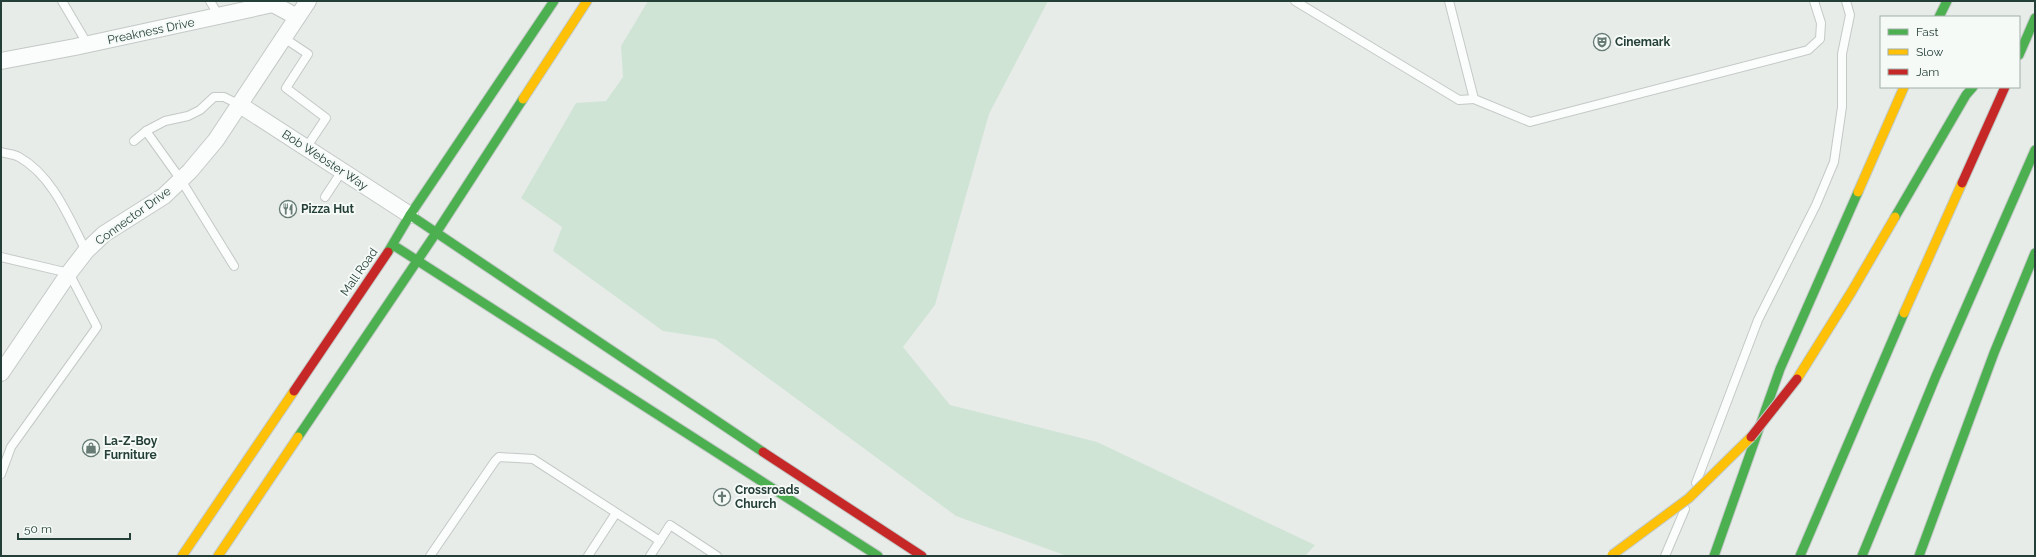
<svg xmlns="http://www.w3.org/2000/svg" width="2036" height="557" font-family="Raleway,sans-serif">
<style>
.green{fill:#d0e4d6}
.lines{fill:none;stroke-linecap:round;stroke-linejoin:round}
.lane-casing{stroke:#c4c9c6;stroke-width:10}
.street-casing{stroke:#c4c9c6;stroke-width:18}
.fast-casing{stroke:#c2c9c6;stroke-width:11}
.slow-casing{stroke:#c2c9c6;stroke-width:11}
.jam-casing{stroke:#c2c9c6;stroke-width:11}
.lane{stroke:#fbfcfc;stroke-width:8}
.street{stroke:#fbfcfc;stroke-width:16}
.fast{stroke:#4caf50;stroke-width:9}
.slow{stroke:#ffc107;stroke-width:9}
.jam{stroke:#c62828;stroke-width:9}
.slow-bridge-casing{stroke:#c2cac7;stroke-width:11;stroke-linecap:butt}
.jam-bridge-casing{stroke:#c2cac7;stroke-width:11;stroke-linecap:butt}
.slow-bridge{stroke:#ffc107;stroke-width:9}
.jam-bridge{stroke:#c62828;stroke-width:9}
.labels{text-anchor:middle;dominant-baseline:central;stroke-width:4;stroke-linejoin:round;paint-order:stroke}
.street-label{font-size:12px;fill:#243f37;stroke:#f5faf7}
.poi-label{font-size:12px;font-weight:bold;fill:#243f37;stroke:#f5faf7;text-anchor:start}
</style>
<rect width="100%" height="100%" fill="#e7ece9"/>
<polygon class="green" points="648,1 1048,1 989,114 935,305 903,347 950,405 1097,442 1315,545 1305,556 1067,556 956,516 715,339 663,331 553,251 562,227 521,198 576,103 606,101 623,77 621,46"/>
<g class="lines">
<g class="lane-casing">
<g id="lane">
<polyline points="62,1 88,45"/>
<polyline points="210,1 219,16"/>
<polyline points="1295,1 1459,100 1474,99"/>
<polyline points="1449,1 1474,99 1530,122 1808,50 1820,39 1821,23 1814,1"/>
<polyline points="284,38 308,54 286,88 326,118 306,148"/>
<polyline points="146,131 181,180 234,266"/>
<polyline points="134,141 146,131 165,121 188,116 200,110 214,97 224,97 240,105"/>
<path d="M 1,152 C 7,154 14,154 19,157 C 53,176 69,218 86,251"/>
<polyline points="325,197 342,171"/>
<polyline points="1,257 69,273 97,327 11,447 1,474"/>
<polyline points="1696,483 1758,320 1816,205 1834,162 1842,107 1842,54 1850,15 1846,1"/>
<polyline points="430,556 495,461 499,457 533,459 660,541"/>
<polyline points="588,556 616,513"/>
<polyline points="650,556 670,525 717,556"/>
<polyline points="1665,556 1685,509"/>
</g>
</g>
<g class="street-casing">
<g id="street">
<polyline points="1,61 75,47 273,4 297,17"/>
<polyline points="240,105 410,215"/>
<polyline points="1,373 69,273 86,251 104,234 164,196 190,171 216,140 308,1"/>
</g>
</g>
<g class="fast-casing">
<g id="fast">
<polyline points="1939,17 1947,1"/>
<polyline points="2019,55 2035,18"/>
<polyline points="410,215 763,452"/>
<polyline points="1895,217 1966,95 1973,87"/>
<polyline points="393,245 878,556"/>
<polyline points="388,252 410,215 554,1"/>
<polyline points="298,437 436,233 523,99"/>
<polyline points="1714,556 1780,369 1858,192"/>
<polyline points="1800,556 1904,313"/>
<polyline points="1862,556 1936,376 2035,150"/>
<polyline points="1919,556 1994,353 2035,253"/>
</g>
</g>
<g class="slow-casing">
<g id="slow">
<polyline points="523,99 587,1"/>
<polyline points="1858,192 1904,87"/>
<polyline points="1904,313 1962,183"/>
<polyline points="1797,379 1852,291 1895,217"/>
<polyline points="182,556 294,391"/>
<polyline points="218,556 298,437"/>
</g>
</g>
<g class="jam-casing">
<g id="jam">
<polyline points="1962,183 2005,87"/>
<polyline points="294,391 388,252"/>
<polyline points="763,452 922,556"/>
</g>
</g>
<use href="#lane" class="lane"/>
<use href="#street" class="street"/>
<use href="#fast" class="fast"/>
<use href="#slow" class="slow"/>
<use href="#jam" class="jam"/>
<g class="slow-bridge-casing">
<polyline id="slow-bridge" points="1612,555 1689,498 1751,437"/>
</g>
<g class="jam-bridge-casing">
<polyline id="jam-bridge" points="1751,437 1797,379"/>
</g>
<use href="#slow-bridge" class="slow-bridge"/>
<use href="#jam-bridge" class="jam-bridge"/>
</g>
<defs>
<g id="theatre-ring" transform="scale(0.9)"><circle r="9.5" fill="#f5faf7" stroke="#687c75" stroke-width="1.5"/><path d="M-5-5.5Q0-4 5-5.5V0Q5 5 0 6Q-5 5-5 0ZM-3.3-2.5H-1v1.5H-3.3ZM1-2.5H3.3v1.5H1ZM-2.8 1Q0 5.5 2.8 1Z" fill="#687c75"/></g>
<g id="restaurant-ring" transform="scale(0.9)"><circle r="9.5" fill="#f5faf7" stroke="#687c75" stroke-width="1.5"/><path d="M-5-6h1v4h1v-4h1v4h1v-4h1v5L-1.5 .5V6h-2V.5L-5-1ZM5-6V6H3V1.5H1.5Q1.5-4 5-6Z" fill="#687c75"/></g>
<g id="shop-ring" transform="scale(0.9)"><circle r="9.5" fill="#f5faf7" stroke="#687c75" stroke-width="1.5"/><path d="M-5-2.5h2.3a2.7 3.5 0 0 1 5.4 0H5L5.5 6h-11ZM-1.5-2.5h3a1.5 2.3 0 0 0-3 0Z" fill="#687c75"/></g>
<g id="church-ring" transform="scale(0.9)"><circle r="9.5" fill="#f5faf7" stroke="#687c75" stroke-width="1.5"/><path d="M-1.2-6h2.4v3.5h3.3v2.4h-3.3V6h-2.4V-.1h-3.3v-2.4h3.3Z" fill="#687c75"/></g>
</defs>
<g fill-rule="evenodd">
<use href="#theatre-ring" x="1602" y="42"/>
<use href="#restaurant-ring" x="288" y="209"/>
<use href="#shop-ring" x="91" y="448"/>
<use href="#church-ring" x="722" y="497"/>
</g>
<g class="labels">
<g class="street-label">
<text transform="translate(151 31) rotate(-12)">Preakness Drive</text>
<text transform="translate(325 160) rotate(33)">Bob Webster Way</text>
<text transform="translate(133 216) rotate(-36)">Connector Drive</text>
<text transform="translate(359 272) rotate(-55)">Mall Road</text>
</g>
<g class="poi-label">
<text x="1615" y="42">Cinemark</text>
<text x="301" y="209">Pizza Hut</text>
<text x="104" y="441">La-Z-Boy<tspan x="104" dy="14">Furniture</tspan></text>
<text x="735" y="490">Crossroads<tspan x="735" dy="14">Church</tspan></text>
</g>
</g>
<rect width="2036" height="557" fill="none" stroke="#243f37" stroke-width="4"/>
<rect x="1880" y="16" width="140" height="72" fill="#f5faf7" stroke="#a1afaa"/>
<rect x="1888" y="29" width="20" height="6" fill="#4caf50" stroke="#a1afaa"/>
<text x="1916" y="36" font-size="12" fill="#243f37">Fast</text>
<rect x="1888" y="49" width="20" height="6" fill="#ffc107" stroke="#a1afaa"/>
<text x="1916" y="56" font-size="12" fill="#243f37">Slow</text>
<rect x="1888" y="69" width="20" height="6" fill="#c62828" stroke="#a1afaa"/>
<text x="1916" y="76" font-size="12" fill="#243f37">Jam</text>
<path d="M18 533v6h112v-6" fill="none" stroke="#243f37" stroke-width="2"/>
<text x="24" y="533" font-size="12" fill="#243f37" stroke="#f5faf7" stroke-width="3" paint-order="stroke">50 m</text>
</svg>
